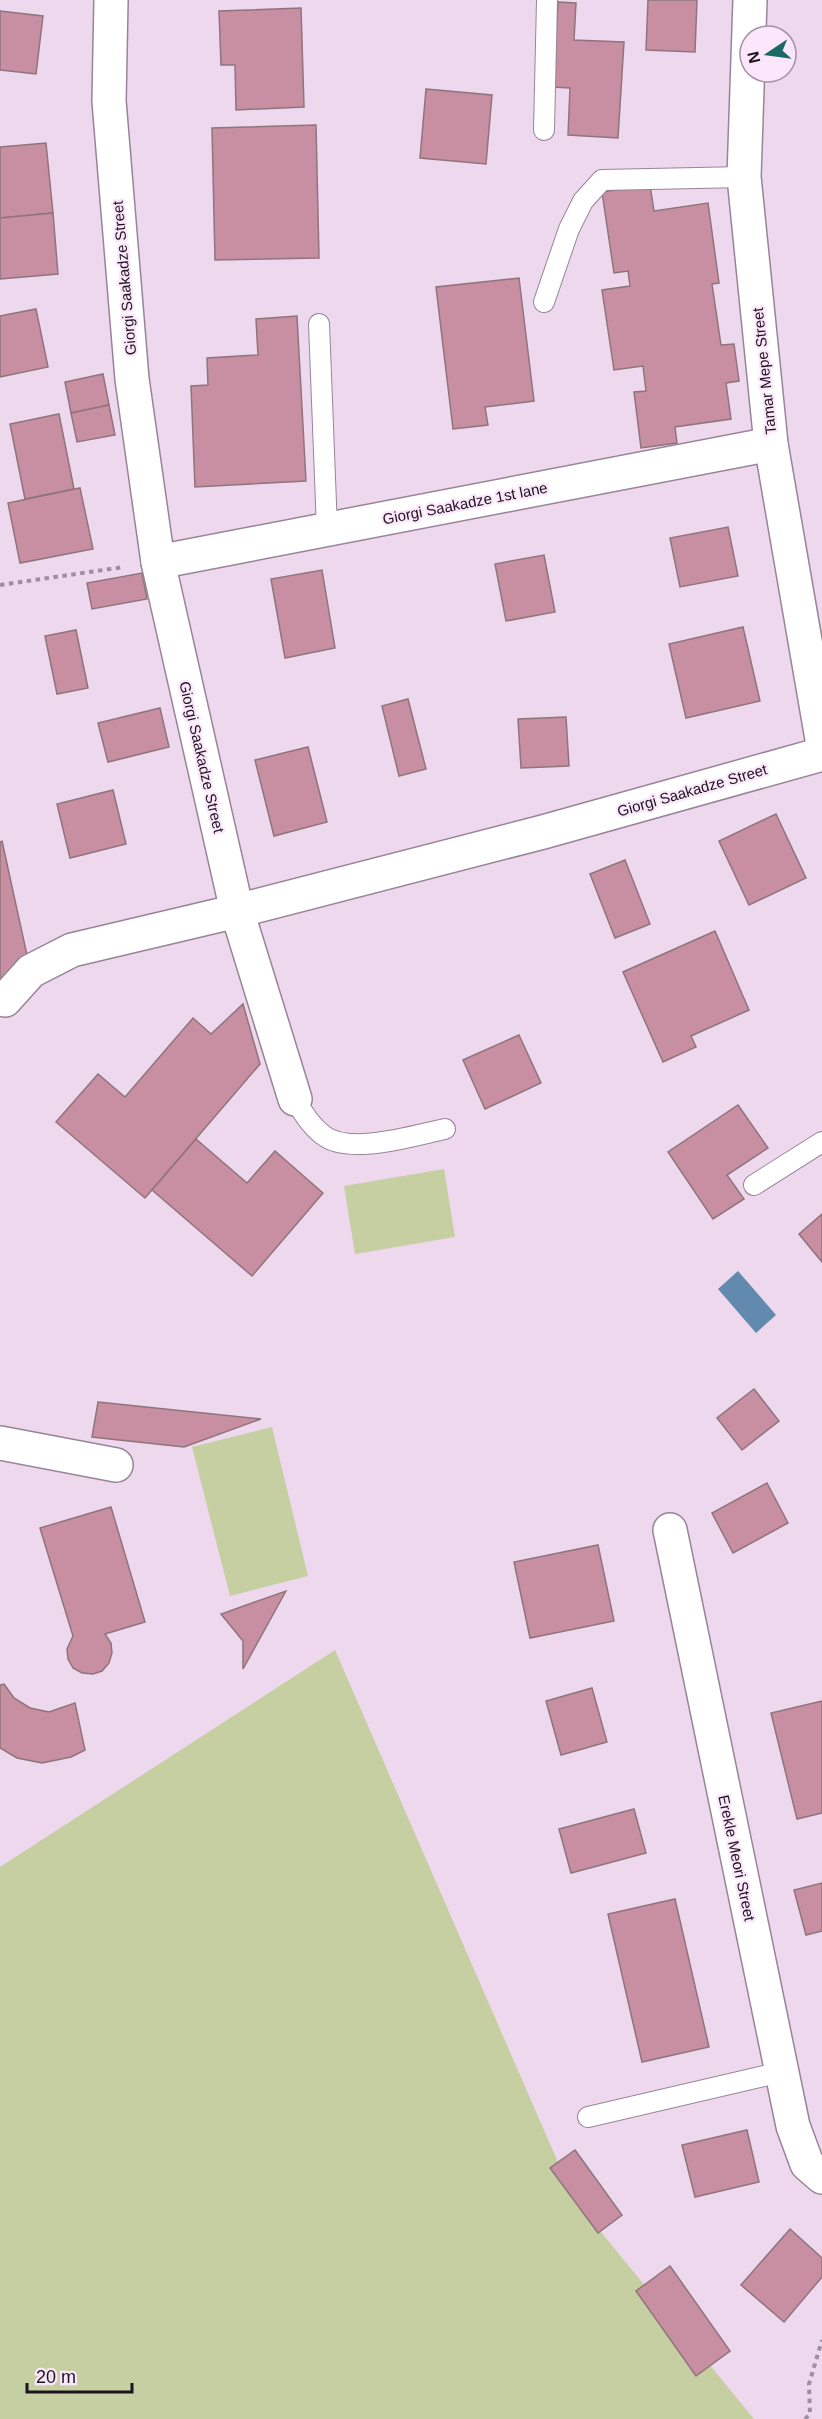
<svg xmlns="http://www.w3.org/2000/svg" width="822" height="2419" font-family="Helvetica,sans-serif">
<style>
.green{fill:#c6cfa2}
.water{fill:#618aae}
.building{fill:#c78fa1;stroke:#90747c;stroke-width:1.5}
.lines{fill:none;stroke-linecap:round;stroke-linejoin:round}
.lane-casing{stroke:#988498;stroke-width:22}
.street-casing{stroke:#988498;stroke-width:36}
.path{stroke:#9f8e9f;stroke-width:4;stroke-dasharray:4.5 4.5;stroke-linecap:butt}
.lane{stroke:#fff;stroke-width:20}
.street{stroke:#fff;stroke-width:33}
.labels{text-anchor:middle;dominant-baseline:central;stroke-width:4.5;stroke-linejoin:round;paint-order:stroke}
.street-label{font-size:15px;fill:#1c151c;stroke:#fbe6fb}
</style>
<rect width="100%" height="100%" fill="#eed8ee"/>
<g class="green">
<polygon points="444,1169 455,1237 355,1254 344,1186"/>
<polygon points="272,1427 308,1576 230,1596 192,1447"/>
<polygon points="335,1650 574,2199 754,2419 0,2419 0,1867"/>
</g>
<polygon class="water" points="738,1271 776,1315 756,1333 718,1289"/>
<g class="building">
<polygon points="648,0 697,0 695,52 646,50"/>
<polygon points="558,2 576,3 574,40 624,42 618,138 568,135 570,88 553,87"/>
<polygon points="301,8 304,107 236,110 235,65 221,65 219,11"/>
<polygon points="0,11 43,16 36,74 0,70"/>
<polygon points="426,89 492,95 486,164 420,158"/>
<polygon points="316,125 319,258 215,260 212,128"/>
<polygon points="46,143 53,213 0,218 0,147"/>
<polygon points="650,185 654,211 708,203 719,283 712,284 721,345 734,344 739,381 726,383 731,419 675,427 677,443 641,448 634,392 646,391 643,366 614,370 602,290 630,286 628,271 614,273 602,192"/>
<polygon points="53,213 58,274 0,279 0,218"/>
<polygon points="519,278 534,401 485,407 488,425 453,429 436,287"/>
<polygon points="36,309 48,367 0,377 0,316"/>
<polygon points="297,316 306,481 195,487 191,386 208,385 207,358 258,355 256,319"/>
<polygon points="103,374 109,405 71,413 65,382"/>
<polygon points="109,405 115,435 77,442 71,413"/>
<polygon points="59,414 74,489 25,499 10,424"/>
<polygon points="80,488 93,549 20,563 8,503"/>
<polygon points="728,527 738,576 680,587 670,538"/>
<polygon points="544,555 555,612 506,621 495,564"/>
<polygon points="322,570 335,648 285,658 271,579"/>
<polygon points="142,573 147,599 92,609 87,583"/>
<polygon points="743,627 760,701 686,718 669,644"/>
<polygon points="76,630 88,688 57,694 45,636"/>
<polygon points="408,699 426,769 399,776 382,706"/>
<polygon points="160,708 169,747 108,762 98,723"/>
<polygon points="566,717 569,766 521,768 518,719"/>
<polygon points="308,747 327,822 274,836 255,760"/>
<polygon points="113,790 126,844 70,858 57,804"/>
<polygon points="776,814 806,878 749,905 719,841"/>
<polygon points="2,841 27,955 0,993 0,842"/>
<polygon points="625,860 650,924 615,938 590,874"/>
<polygon points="715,931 749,1010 691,1036 696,1047 663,1062 623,972"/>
<polygon points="243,1004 260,1064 145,1198 56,1122 98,1074 125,1097 193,1018 211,1034"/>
<polygon points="519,1035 541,1083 485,1109 463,1060"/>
<polygon points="738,1105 768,1148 727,1175 744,1199 713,1219 668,1152"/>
<polygon points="196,1139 247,1183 275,1151 323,1193 252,1276 152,1190"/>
<polygon points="822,1214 822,1262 799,1234"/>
<polygon points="754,1389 779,1421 742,1450 717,1418"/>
<polygon points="98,1402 261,1419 184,1447 92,1437"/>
<polygon points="767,1483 788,1523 733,1553 712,1513"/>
<polygon points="111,1507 145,1622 105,1634 111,1643 112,1653 109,1663 102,1671 93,1674 82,1673 73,1668 68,1659 67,1649 73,1636 40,1528"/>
<polygon points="598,1545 614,1621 530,1638 514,1562"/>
<polygon points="286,1591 243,1669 243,1641 221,1614"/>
<polygon points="4,1684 14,1698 30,1708 49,1712 75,1703 85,1750 71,1757 42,1763 17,1758 0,1748 0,1685"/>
<polygon points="592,1688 607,1742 561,1755 546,1701"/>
<polygon points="822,1701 822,1813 797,1819 771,1713"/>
<polygon points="634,1809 646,1853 571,1873 559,1829"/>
<polygon points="822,1883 822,1931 806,1935 794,1890"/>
<polygon points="675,1899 709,2047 642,2062 608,1914"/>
<polygon points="747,2130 759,2182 695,2197 682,2145"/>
<polygon points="575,2150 622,2215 598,2233 550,2168"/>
<polygon points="790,2229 822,2258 822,2277 784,2322 741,2285"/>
<polygon points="670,2266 730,2351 696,2376 636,2291"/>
</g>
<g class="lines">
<g class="lane-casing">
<g id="lane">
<polyline points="544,130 547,0"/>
<polyline points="544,302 569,229 583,201 602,180 744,177"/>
<polyline points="319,324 327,529"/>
<path d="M 295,1099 C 302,1112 311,1126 323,1135 C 349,1156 415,1135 445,1129"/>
<polyline points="754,1185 822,1142"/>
<polyline points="588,2117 781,2072"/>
</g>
</g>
<g class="street-casing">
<g id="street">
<polyline points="111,0 109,101 132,379 158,562 237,911 543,832 822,754"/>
<polyline points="750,0 744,177 771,444 822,739"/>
<polyline points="158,562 771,444"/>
<polyline points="5,1000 31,971 72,950 237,911 295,1099"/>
<polyline points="0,1443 116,1465"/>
<polyline points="670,1530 793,2126 807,2164 822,2177"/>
</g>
</g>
<g class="path">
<polyline points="0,585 124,567"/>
<polyline points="805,2419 810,2414 809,2384 822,2340"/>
</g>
<use href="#lane" class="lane"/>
<use href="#street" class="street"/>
</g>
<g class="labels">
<g class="street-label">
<text transform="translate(124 278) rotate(-95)">Giorgi Saakadze Street</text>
<text transform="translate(764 371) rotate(-96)">Tamar Mepe Street</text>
<text transform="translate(465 503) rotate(-11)">Giorgi Saakadze 1st lane</text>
<text transform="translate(202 757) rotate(77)">Giorgi Saakadze Street</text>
<text transform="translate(692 790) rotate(-16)">Giorgi Saakadze Street</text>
<text transform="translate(737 1858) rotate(78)">Erekle Meori Street</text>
</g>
</g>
<g transform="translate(768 54) rotate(257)"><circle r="28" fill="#fbe6fb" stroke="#a292a2" stroke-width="1.5"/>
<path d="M0-4.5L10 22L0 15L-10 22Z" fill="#1c6864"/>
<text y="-9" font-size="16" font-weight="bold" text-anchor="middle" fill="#1c151c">N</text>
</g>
<path d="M27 2383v9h105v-9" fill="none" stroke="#1c151c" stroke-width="3"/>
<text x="36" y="2383" font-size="18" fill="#1c151c" stroke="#fbe6fb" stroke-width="4.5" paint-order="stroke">20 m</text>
</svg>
